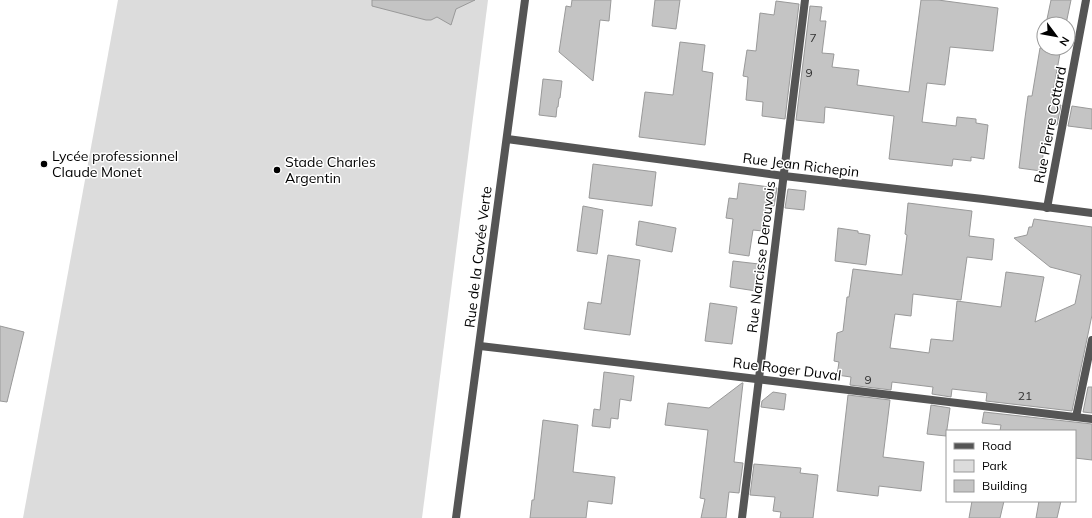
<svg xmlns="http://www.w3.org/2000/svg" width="1092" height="518" font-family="Mulish,sans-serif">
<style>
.green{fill:#dcdcdc}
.building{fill:#c4c4c4;stroke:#999}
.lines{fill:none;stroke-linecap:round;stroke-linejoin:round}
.service{stroke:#555;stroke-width:8}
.minor{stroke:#555;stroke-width:8}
.tertiary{stroke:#555;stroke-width:8}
.poi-dot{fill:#000;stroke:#fff;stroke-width:1.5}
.labels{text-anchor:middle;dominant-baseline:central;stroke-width:3;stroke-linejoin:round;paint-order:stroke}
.number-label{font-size:12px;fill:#313131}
.street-label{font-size:14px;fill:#000;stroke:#fff}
.poi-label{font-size:14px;fill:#000;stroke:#fff;text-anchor:start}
</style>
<rect width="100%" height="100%" fill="#fff"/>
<polygon class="green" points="118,0 488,0 422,518 23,518"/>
<g class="building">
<polygon points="372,0 475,0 456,9 451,25 437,17 431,20 426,20 372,6"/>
<polygon points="572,0 611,0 609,21 600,20 593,81 559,52 566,6 571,7"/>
<polygon points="655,0 680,0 676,29 652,26"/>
<polygon points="921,0 938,0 998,8 993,51 950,47 945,85 927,83 922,122 956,126 957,117 976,119 976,123 988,125 984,159 971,157 971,161 953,159 952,166 889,159 894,116 825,107 824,123 796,120 810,6 822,7 820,21 826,21 822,53 834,54 832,67 859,70 857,85 909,92"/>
<polygon points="1051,0 1071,0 1066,24 1046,24"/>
<polygon points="776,1 799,4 785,119 762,116 763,102 746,100 748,77 743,76 747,50 756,51 760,13 774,15"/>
<polygon points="1044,32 1044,48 1061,48 1051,103 1061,105 1057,125 1047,124 1041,171 1019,168 1025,118 1028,96 1032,96 1040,48 1041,48"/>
<polygon points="680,42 705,45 702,71 713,73 705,145 639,137 645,92 673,95"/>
<polygon points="543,79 562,81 560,98 559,98 558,107 557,107 556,117 539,115"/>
<polygon points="1072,106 1092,109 1092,129 1068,126"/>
<polygon points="593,164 656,172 652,206 589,198"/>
<polygon points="739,183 777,188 774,206 766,205 763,231 753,230 749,256 729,253 733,219 726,218 729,198 737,199"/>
<polygon points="788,189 806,191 804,210 785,208"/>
<polygon points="908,203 972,211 969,236 994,239 992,260 967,257 961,300 913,294 911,316 895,314 890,348 907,350 929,353 931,339 953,341 957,301 1001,307 1006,272 1044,277 1035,322 1075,304 1081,275 1050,267 1014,238 1027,235 1029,227 1032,227 1034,219 1092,227 1092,315 1072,411 986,401 987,393 952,389 951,397 932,394 933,387 892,382 891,390 850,385 851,377 837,375 839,362 834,361 837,333 843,331 847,297 849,297 853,269 902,275 907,235 905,234"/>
<polygon points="583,206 603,210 597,254 577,251"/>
<polygon points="639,221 676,228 672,252 636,245"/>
<polygon points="838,228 858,231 858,233 870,235 866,265 835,261"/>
<polygon points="608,255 640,260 630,335 584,329 588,302 601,304"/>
<polygon points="733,261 759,264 756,291 730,287"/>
<polygon points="710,303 737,307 732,344 705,341"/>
<polygon points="0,326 24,332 7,402 0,401"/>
<polygon points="604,372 634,376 631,401 620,399 618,419 611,418 610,428 592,426 594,409 600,410"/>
<polygon points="742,383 743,383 734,462 743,463 739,493 729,492 726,518 701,518 705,499 700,498 708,430 665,425 668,403 709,408"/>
<polygon points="1088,387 1092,387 1092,413 1083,412"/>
<polygon points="773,392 786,394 784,410 761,407 762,401"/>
<polygon points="848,395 890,400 883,457 924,462 921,491 879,486 878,496 837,491"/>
<polygon points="931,405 950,408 946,436 927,434"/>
<polygon points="984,412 1092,424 1092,460 1075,458 1075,431 1000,431 1001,425 982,423"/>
<polygon points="543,420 578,425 573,472 615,477 612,504 588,501 586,518 530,518 532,500 534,500"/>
<polygon points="754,464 801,468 800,473 818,475 813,518 780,518 781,512 773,511 775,497 750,495"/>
<polygon points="972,501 1004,501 1000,518 969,518"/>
<polygon points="1039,501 1061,501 1057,518 1036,518"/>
</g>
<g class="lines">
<polyline class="service" points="1076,417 1092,340"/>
<g class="minor">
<polyline points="507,139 784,176 983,199 1092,213"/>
<polyline points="1047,208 1086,0"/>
<polyline points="480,346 1092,419"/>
<polyline points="742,518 805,0"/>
</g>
<polyline class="tertiary" points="456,518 525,0"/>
</g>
<g class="poi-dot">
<circle cx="44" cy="164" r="4"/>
<circle cx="277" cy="170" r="4"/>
</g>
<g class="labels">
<g class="number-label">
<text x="813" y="37">7</text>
<text x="809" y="72">9</text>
<text x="868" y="379">9</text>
<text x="1025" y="395">21</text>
</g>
<g class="street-label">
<text transform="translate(1050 125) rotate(-79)">Rue Pierre Cottard</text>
<text transform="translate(801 165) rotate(7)">Rue Jean Richepin</text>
<text transform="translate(478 257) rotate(-83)">Rue de la Cavée Verte</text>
<text transform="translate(761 257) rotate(-83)">Rue Narcisse Derouvois</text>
<text transform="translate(787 369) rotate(7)">Rue Roger Duval</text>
</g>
<g class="poi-label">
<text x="52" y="156">Lycée professionnel<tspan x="52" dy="16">Claude Monet</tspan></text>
<text x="285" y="162">Stade Charles<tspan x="285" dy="16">Argentin</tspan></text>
</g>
</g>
<rect x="946" y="430" width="130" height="72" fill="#ffffff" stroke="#999999"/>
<rect x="954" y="443" width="20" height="6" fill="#555555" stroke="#999999"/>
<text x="982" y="450" font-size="12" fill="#000000">Road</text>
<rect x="954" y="460" width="20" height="12" fill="#dcdcdc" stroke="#999999"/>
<text x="982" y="470" font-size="12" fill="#000000">Park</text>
<rect x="954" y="480" width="20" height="12" fill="#c4c4c4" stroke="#999999"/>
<text x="982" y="490" font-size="12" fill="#000000">Building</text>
<g transform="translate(1056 36) rotate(122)"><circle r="19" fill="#ffffff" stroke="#999999"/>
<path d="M0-3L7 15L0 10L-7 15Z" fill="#000000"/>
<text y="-6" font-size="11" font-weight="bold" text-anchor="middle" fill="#000000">N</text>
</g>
</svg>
